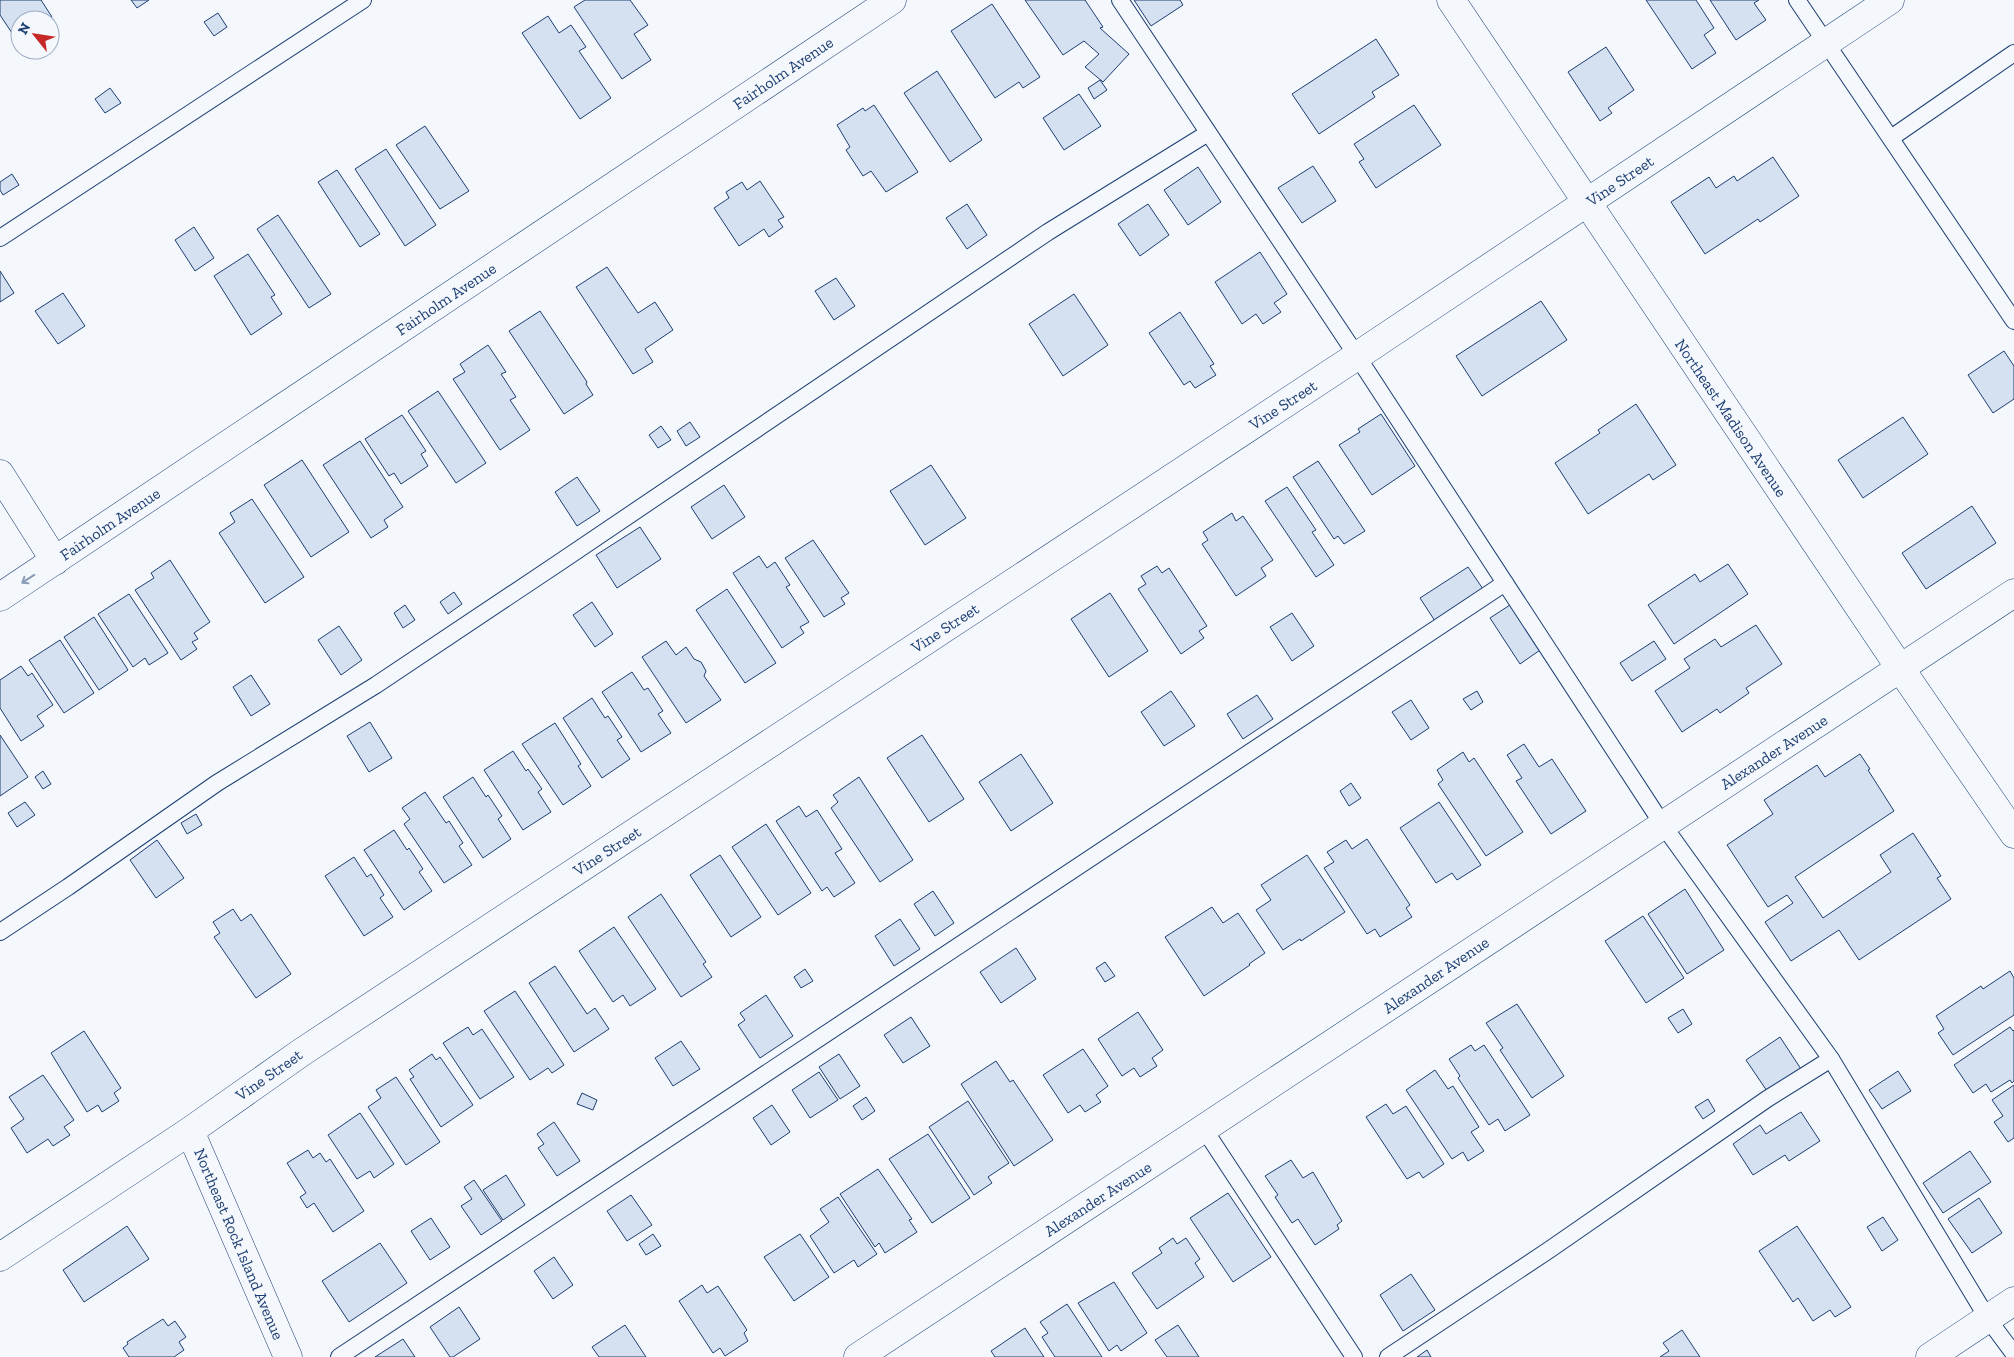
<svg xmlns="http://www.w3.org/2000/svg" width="2014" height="1357" font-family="'Zilla Slab',serif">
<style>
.building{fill:#d5e0f0;stroke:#1d3f73}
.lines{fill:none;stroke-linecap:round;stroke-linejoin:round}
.service-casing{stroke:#1d3f73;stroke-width:18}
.minor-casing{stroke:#1d3f73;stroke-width:29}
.service{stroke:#f4f7fb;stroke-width:16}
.minor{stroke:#f4f7fb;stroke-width:28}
.oneway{stroke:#889bb7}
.labels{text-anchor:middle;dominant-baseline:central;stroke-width:4;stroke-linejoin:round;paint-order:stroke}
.street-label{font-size:16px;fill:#1d3f73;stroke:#f4f7fb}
</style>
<rect width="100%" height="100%" fill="#f4f7fb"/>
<g class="building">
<polygon points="0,0 41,0 52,17 46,20 20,20 20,45 0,15"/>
<polygon points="131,0 149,0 137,8"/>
<polygon points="585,0 630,0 648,25 634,34 651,60 622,79 574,7"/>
<polygon points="1025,0 1085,0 1103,27 1100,28 1129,54 1103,82 1085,67 1099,54 1084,41 1063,55"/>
<polygon points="1134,0 1180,0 1183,5 1151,26"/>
<polygon points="1646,0 1696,0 1714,28 1704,35 1716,53 1692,69"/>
<polygon points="1710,0 1759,0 1754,3 1766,20 1736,40"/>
<polygon points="992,4 1040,77 1023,88 1019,82 995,98 951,31"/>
<polygon points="218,13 227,27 214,36 204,22"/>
<polygon points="548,16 559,33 571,25 586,47 579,51 611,98 580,119 522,33"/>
<polygon points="1376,39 1399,75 1372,92 1375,97 1319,134 1292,94"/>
<polygon points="1606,47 1634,90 1608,108 1612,113 1600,121 1568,72"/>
<polygon points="937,71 982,140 950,162 904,93"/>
<polygon points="1100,80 1107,90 1094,99 1088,88"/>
<polygon points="110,88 121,103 105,113 95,99"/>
<polygon points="1079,94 1101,126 1064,150 1043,118"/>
<polygon points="874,105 918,172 886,192 871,171 863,176 846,150 850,147 837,125 863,108 865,111"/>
<polygon points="1414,105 1441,145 1376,188 1359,162 1364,159 1354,144"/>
<polygon points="425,126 469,191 440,209 396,145"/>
<polygon points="386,149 436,225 405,246 355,169"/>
<polygon points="1773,157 1799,196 1760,222 1758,219 1705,254 1671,202 1709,177 1716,188 1734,176 1737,181"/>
<polygon points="1313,166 1336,201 1302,223 1278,188"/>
<polygon points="1198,167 1221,202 1188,225 1164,190"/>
<polygon points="337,170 380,234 360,247 318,182"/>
<polygon points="12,174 19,185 3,195 0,190 0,182"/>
<polygon points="760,181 784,217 778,220 783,227 769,237 764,229 739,246 714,208 729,198 726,192 742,182 747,190"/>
<polygon points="967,204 987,235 967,249 946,218"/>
<polygon points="1148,204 1169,235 1140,256 1118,224"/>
<polygon points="278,215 331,294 309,308 257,229"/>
<polygon points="194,227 214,258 195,271 175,240"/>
<polygon points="1260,252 1287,294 1274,303 1281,312 1263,324 1256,314 1242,324 1215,282"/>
<polygon points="248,254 275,295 271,297 282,314 251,335 214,276"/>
<polygon points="607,267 638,313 655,302 673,330 645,349 653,362 633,374 576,287"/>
<polygon points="0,271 14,293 0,302"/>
<polygon points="836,278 855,306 834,320 815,291"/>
<polygon points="63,293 85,326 58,344 35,311"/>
<polygon points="1074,294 1108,345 1063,376 1029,324"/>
<polygon points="1541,301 1567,340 1482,396 1456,356"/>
<polygon points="540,311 587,382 586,384 593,395 564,414 509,331"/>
<polygon points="1180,312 1214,364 1210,366 1216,375 1195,388 1190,381 1184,385 1149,333"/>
<polygon points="488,345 506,372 501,374 516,397 510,400 530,430 500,450 453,379 465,372 460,364"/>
<polygon points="2004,351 2014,366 2014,399 1993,413 1968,375"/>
<polygon points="438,391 486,463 456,483 408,411"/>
<polygon points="1636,404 1676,465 1653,480 1649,474 1588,514 1555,463 1600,433 1598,430"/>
<polygon points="1381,414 1415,466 1372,495 1339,445 1360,432 1358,429"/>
<polygon points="402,415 426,451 421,454 428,466 401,484 394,473 389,476 365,439"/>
<polygon points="1903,417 1928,454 1863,498 1838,460"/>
<polygon points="690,422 700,437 686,446 677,431"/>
<polygon points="661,426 671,440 658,448 649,435"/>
<polygon points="360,441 403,507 384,520 388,527 371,538 323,465"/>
<polygon points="302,460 349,532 311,557 264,485"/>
<polygon points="1318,461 1365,531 1344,544 1338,536 1334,539 1293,477"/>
<polygon points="931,465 966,518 925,545 890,491"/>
<polygon points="577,477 600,511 577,526 555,492"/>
<polygon points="724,485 745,517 712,539 691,507"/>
<polygon points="1287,487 1316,530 1312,532 1334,565 1316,577 1265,501"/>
<polygon points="252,499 304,577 265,603 219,533 235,522 230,513"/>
<polygon points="1972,506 1996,543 1926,589 1902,553"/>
<polygon points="1232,513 1236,521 1243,516 1273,560 1261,568 1266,576 1236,596 1202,544 1208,540 1203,532"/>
<polygon points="640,527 661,559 617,588 596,555"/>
<polygon points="813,540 849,593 841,598 845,604 824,617 785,558"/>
<polygon points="759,556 767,568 775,562 790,585 786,587 809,622 800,627 804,633 782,648 733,573"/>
<polygon points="170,560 210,622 194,633 198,639 192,642 197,649 181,660 135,590 154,578 151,573"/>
<polygon points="1728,564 1748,594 1674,644 1648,605 1695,574 1700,582"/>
<polygon points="1157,566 1162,573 1169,568 1207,626 1199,631 1204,638 1181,654 1138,589 1146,584 1141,576"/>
<polygon points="1468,567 1483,589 1435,621 1420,598"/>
<polygon points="727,589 776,663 745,683 696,610"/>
<polygon points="454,592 462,604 448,614 440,602"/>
<polygon points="1110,593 1148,651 1109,677 1071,619"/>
<polygon points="129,594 168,653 149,665 145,658 133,667 98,614"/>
<polygon points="592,602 613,634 595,647 573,615"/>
<polygon points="1513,603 1543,648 1520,664 1490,618"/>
<polygon points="405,605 415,620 403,628 394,613"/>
<polygon points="1292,613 1314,646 1292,661 1270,627"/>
<polygon points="94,617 128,670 99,690 64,637"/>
<polygon points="1756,625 1782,664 1746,688 1749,693 1720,713 1717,709 1682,732 1655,691 1690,668 1684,659 1715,639 1721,647"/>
<polygon points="339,626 362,660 341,675 318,640"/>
<polygon points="60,640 94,693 64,713 29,660"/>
<polygon points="666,641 676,655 686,647 694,659 701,662 706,671 704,676 721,700 686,723 642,657"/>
<polygon points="1654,641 1666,659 1632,681 1620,663"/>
<polygon points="21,666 28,676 32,673 53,705 37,716 44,726 21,741 0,708 0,680"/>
<polygon points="632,672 644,690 648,688 663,711 658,714 671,733 641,752 602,692"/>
<polygon points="251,675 270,704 251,716 233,687"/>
<polygon points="1171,691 1195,726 1164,746 1141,712"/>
<polygon points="1477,691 1483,702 1471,710 1463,699"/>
<polygon points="1257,695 1273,719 1243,739 1227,714"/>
<polygon points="592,698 605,718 608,716 622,737 617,740 630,759 602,778 563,718"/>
<polygon points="1411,700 1429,728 1411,740 1392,712"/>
<polygon points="370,722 392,758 369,772 347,736"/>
<polygon points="555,723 581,764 578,766 591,786 563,805 522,744"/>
<polygon points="0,735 28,777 0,796"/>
<polygon points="922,735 964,799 929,822 887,758"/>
<polygon points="1524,744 1539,767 1552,759 1586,811 1551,834 1516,781 1522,778 1507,755"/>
<polygon points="513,751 526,771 528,769 542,789 538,792 551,812 523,830 484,770"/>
<polygon points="1463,752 1469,762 1474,758 1523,832 1486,856 1438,784 1443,780 1437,770"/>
<polygon points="1021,754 1053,803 1011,831 979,782"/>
<polygon points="1860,754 1870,769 1868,770 1894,811 1795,877 1823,918 1891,872 1880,855 1913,833 1941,876 1937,878 1951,899 1859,960 1839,930 1791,961 1765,922 1793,903 1787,895 1768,907 1727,845 1773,814 1764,800 1817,765 1825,777"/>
<polygon points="43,771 51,784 43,789 35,777"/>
<polygon points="473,777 486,797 488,795 502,816 498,819 511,839 483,858 443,797"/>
<polygon points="859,777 913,860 880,882 831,808 838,802 833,795"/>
<polygon points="1351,783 1361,798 1349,806 1340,791"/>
<polygon points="425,792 446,823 449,821 463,843 459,846 472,865 444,883 404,824 410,819 402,808"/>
<polygon points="25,802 35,815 17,827 8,813"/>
<polygon points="1439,802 1481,865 1457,880 1452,873 1436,883 1400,828"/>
<polygon points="799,806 806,817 817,810 842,849 835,853 855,883 834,897 827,887 822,891 776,821"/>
<polygon points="196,814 202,825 187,834 181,823"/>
<polygon points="766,824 811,893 778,915 732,847"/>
<polygon points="394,830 407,850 409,848 423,869 419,872 432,891 404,910 364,850"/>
<polygon points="1367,839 1410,905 1406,908 1412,917 1380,937 1375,929 1367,934 1324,868 1334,862 1327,852 1346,840 1352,849"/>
<polygon points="157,840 184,878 156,898 130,860"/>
<polygon points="720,855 761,917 731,937 690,875"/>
<polygon points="1307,855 1345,912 1301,941 1300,939 1283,950 1256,910 1271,900 1261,885"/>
<polygon points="354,857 367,877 371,874 384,895 380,898 393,917 364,936 325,876"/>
<polygon points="1685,889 1724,950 1687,974 1648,914"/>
<polygon points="933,891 954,923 935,936 914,904"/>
<polygon points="661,894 706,962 703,964 712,977 681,997 628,917"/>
<polygon points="1212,907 1223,923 1238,913 1265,953 1249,964 1250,965 1204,996 1165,937"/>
<polygon points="233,909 241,921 251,914 291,974 256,998 214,937 220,933 213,922"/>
<polygon points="1643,916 1684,978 1646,1003 1605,941"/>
<polygon points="900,919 920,949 894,966 875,936"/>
<polygon points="614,927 656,989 630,1006 623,995 613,1002 579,951"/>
<polygon points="1016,948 1036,979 1001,1003 980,972"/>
<polygon points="1105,962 1115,976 1105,982 1096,968"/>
<polygon points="555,966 587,1014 595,1008 609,1029 574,1052 529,983"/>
<polygon points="805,969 813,981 801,988 794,977"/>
<polygon points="2010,971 2014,978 2014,1015 1953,1055 1938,1033 1944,1029 1936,1016 1981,986 1983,989"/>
<polygon points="515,991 564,1065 552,1073 548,1068 530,1080 484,1011"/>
<polygon points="766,995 793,1036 760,1058 738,1025 745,1020 740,1013"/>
<polygon points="1517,1004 1564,1076 1532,1098 1500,1050 1503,1048 1486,1023"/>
<polygon points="1683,1009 1692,1024 1678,1033 1668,1018"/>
<polygon points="1138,1012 1163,1050 1152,1058 1157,1066 1140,1077 1134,1068 1122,1076 1098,1039"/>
<polygon points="911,1017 930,1046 903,1063 884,1035"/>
<polygon points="468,1027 473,1035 482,1029 514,1077 480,1099 443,1043"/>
<polygon points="2010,1027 2013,1031 2014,1030 2014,1081 2012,1083 2010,1080 1991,1092 1986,1084 1973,1093 1954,1065"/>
<polygon points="84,1031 121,1088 114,1093 119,1101 102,1112 98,1105 87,1112 51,1053"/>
<polygon points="1780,1037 1801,1069 1767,1091 1746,1060"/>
<polygon points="681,1041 700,1069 673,1086 655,1058"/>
<polygon points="1471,1045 1475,1051 1484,1045 1530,1115 1505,1131 1498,1119 1489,1125 1458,1078 1460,1076 1449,1059"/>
<polygon points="1083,1049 1108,1086 1096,1095 1101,1102 1085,1112 1080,1105 1068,1113 1043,1075"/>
<polygon points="432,1054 436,1060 440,1057 473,1105 441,1127 410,1079 414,1077 409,1070"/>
<polygon points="839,1054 860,1086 840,1099 819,1067"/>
<polygon points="996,1061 1010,1082 1013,1080 1053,1140 1014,1166 961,1084"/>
<polygon points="1435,1070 1448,1089 1453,1086 1479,1127 1471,1132 1484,1151 1468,1161 1463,1152 1452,1159 1406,1090"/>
<polygon points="1898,1071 1911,1091 1882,1109 1869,1090"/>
<polygon points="819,1072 838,1100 810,1118 792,1090"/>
<polygon points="43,1075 74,1120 64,1127 70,1135 53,1146 48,1139 27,1153 11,1128 24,1119 9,1097"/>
<polygon points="396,1077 440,1142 406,1165 368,1107 381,1098 376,1090"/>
<polygon points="2014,1085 2014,1138 2008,1142 1994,1122 2003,1116 1992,1100"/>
<polygon points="582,1093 597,1100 593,1110 577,1104"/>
<polygon points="866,1097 875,1111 862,1120 853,1106"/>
<polygon points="1708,1099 1715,1111 1703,1119 1695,1107"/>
<polygon points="968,1101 1009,1163 988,1177 992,1183 974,1195 929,1127"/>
<polygon points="1386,1104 1393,1114 1406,1106 1444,1164 1423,1178 1419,1172 1407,1179 1366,1117"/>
<polygon points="772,1105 790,1132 771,1145 753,1118"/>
<polygon points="1801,1112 1820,1141 1789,1161 1785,1155 1753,1175 1733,1144 1760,1125 1766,1134"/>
<polygon points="360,1113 394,1164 374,1178 370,1171 357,1179 328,1135"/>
<polygon points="554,1122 580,1161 557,1176 538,1148 544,1144 537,1134"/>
<polygon points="928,1134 970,1198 932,1223 889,1159"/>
<polygon points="308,1150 313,1158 320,1153 326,1162 330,1159 364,1211 333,1232 314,1203 307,1208 300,1197 306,1193 287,1163"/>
<polygon points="1970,1151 1991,1182 1943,1213 1923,1183"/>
<polygon points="1291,1160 1303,1178 1313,1172 1342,1221 1337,1225 1339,1229 1315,1245 1298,1219 1292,1223 1275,1197 1278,1195 1265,1176"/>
<polygon points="878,1169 912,1219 909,1220 917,1232 885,1253 879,1243 875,1247 840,1194"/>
<polygon points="506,1175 525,1205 503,1220 483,1190"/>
<polygon points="474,1180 502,1221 481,1235 461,1206 472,1199 464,1187"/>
<polygon points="1228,1193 1271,1257 1233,1282 1190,1218"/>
<polygon points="631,1195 652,1225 627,1241 607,1211"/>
<polygon points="838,1197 877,1254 858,1267 854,1260 834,1273 810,1236 829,1222 820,1209"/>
<polygon points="1979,1198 2002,1233 1972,1253 1948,1219"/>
<polygon points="1883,1217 1898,1240 1882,1251 1867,1227"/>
<polygon points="431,1218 450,1247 430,1260 411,1231"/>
<polygon points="127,1226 149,1259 84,1302 63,1270"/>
<polygon points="1797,1226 1851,1307 1835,1317 1830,1310 1813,1321 1798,1298 1793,1302 1759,1251"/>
<polygon points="653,1234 661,1246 646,1255 639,1244"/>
<polygon points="800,1234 829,1277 794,1301 764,1257"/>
<polygon points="1173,1238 1177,1244 1186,1238 1200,1259 1195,1263 1204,1277 1157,1309 1132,1273 1162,1253 1159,1248"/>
<polygon points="380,1243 407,1283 349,1322 322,1281"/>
<polygon points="554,1257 573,1285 553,1299 534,1271"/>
<polygon points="1411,1274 1435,1310 1403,1331 1380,1295"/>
<polygon points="1114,1282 1147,1333 1121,1351 1117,1345 1109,1351 1078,1303"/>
<polygon points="702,1285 707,1293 718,1286 747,1330 744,1333 748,1341 725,1356 720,1348 713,1353 679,1301"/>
<polygon points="1067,1304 1102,1357 1055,1357 1042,1337 1048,1333 1040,1322"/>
<polygon points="459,1307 480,1339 453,1357 450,1357 430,1327"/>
<polygon points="163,1319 168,1326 175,1321 186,1337 179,1342 184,1350 174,1357 129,1357 123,1348 128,1344 127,1342"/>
<polygon points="625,1325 646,1357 599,1357 592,1347"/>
<polygon points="1178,1325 1199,1357 1167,1357 1155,1340"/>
<polygon points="1025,1328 1044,1357 995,1357 991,1351"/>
<polygon points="1682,1330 1700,1357 1660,1357 1669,1351 1663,1343"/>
<polygon points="403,1339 415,1357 375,1357"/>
<polygon points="1427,1350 1431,1357 1417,1357"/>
</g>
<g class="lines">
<g class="service-casing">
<g id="service">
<polyline points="1120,0 1357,356 1663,825 1831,1059 1988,1319 2014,1354"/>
<polyline points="1797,0 2014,321"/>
<polyline points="1891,138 2014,53"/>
<polyline points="0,238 363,0"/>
<polyline points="0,932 68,887 217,783 376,685 563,560 1048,232 1208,133"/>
<polyline points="1204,1129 1354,1357"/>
<polyline points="339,1357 1505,583"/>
<polyline points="1388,1357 1549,1250 1767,1099 1831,1059"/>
</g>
</g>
<g class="minor-casing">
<g id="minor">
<polyline points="1451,0 1900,668 2014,834"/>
<polyline points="0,474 55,561"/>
<polyline points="0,597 892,0"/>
<polyline points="190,1131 288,1357"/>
<polyline points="0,1257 190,1131 302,1052 1357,356 1890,0"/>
<polyline points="858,1357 2014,593"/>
<polyline points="1930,1357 2014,1301"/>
</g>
</g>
<use href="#service" class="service"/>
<use href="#minor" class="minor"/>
</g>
<defs><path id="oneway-shaft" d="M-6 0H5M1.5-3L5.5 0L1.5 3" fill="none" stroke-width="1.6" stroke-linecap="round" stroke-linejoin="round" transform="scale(1.25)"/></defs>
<use class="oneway" href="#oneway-shaft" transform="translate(28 579) rotate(147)"/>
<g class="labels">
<g class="street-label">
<text transform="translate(783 73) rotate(-34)">Fairholm Avenue</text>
<text transform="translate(1620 181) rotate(-34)">Vine Street</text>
<text transform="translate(446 299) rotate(-34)">Fairholm Avenue</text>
<text transform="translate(1283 405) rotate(-33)">Vine Street</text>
<text transform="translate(1731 418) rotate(56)">Northeast Madison Avenue</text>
<text transform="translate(110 524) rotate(-34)">Fairholm Avenue</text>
<text transform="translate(945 628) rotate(-33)">Vine Street</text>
<text transform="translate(1774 752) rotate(-33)">Alexander Avenue</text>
<text transform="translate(607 851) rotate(-33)">Vine Street</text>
<text transform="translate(1436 975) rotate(-34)">Alexander Avenue</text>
<text transform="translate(269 1075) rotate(-35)">Vine Street</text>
<text transform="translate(1098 1199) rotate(-33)">Alexander Avenue</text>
<text transform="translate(239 1244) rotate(67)">Northeast Rock Island Avenue</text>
</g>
</g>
<g transform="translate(35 35) rotate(300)"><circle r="24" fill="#f4f7fb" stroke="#9eadc5"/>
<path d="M0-4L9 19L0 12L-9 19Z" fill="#c62828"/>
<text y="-8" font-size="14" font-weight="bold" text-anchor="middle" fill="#1d3f73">N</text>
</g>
</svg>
